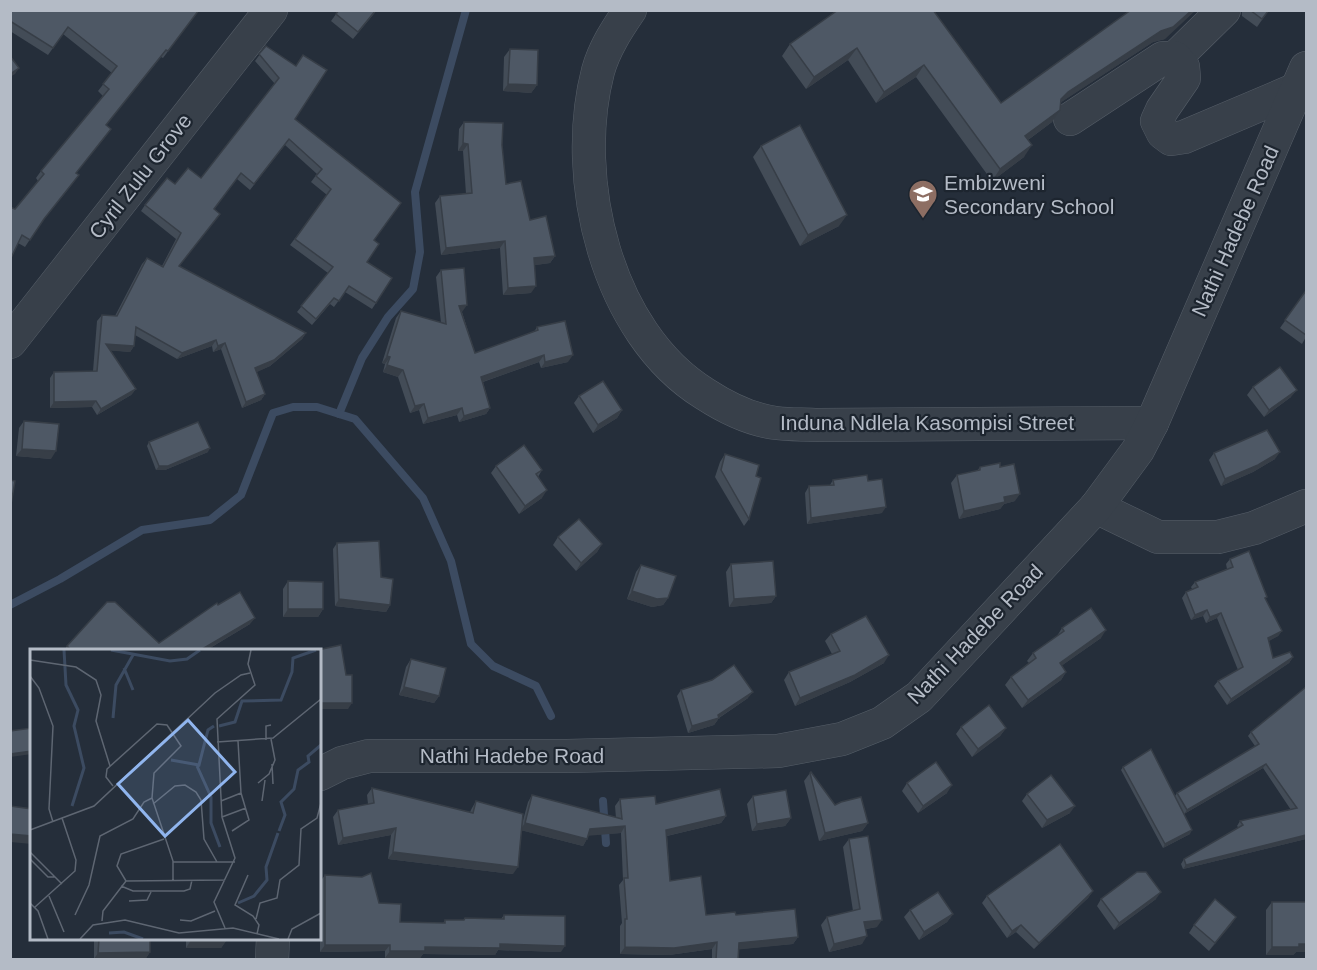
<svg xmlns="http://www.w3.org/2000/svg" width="1317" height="970" font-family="Arial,sans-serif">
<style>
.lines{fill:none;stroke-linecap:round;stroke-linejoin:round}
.stream{stroke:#3c4b61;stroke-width:8}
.minor-casing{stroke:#565e68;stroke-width:34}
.minor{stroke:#38404a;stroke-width:33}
.wall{fill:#434c57}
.shaded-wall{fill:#373e47}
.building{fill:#4e5865;stroke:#373e47;stroke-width:1.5}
.labels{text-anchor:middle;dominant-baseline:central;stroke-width:4.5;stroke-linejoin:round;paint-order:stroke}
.street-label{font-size:21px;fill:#b4bbc6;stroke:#1d252f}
.poi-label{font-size:21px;fill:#b4bbc6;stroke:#1d252f;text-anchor:start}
.inset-river{fill:none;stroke:#3c4b61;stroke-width:3}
.inset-road{fill:none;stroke:#5e6672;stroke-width:1.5}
.view{fill:#90b5ee;fill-opacity:0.15;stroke:#90b5ee;stroke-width:3}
.inset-edge{fill:none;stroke:#b4bbc6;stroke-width:3}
</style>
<rect width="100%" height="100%" fill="#252e3a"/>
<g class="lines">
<g class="stream">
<polyline points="339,414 362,358 388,317 413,289 420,252 415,192 466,10"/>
<polyline points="10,605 60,579 142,530 210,520 241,495 273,413 293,407 317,407 355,419 423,498 451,561 471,644 493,666 536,686 551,716"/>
<polyline points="603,801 606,843"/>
</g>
<g class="minor-casing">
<g id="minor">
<path d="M 630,10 C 617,29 604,49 598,71 C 570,178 606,333 705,394 C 725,407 752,420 776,423 C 790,425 804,424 818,425 L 1152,423"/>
<polyline points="1175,58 1224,10"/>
<polyline points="1070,119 1163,58 1175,58 1183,67 1184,78 1162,110 1157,121 1163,133 1171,139 1184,137 1297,89"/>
<polyline points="10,342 271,10"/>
<polyline points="1096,507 1158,537 1218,537 1254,528 1306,506"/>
<polyline points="320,774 342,763 369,756 567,756 778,751 842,739 882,723 919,697 1096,507 1138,450 1152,423 1306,68"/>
<polyline points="272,960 273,938"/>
</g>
</g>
<use href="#minor" class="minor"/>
</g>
<g class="wall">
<polygon points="10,10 199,10 163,58 161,57 106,125 106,136 76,173 74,182 40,224 25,247 18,243 15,209 38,181 36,178 41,171 103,96 98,91 112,73 63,34 48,55 10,31"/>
<polygon points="339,10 377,10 353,39 331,21"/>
<polygon points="838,10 1001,103 1131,10 1165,39 1153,42 1061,102 1052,122 1028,140 1024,157 992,181 916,77 876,103 848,60 806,89 782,56 790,44"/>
<polygon points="1242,10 1269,10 1257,27 1242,16"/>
<polygon points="266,46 296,66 295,119 374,240 367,262 376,303 372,309 345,292 334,307 330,304 312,325 297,312 328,273 290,245 327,195 311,182 317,174 285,145 250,190 237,179 214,209 179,266 306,333 302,339 270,366 256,372 265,394 261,400 242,408 221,349 213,352 212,346 177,359 135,335 134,346 130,352 110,350 136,389 131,395 97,415 92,407 50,408 50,378 54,372 93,371 97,321 102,315 115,316 142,264 147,258 162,266 176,239 141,211 145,205 175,184 201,178 275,84 255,61"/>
<polygon points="510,49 537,85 531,93 503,91 504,57"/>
<polygon points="464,122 502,145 506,184 555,256 550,263 535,265 531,293 503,295 500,248 441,255 435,203 440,196 466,194 463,151 458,151 459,129"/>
<polygon points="761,146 839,226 800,246 753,157"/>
<polygon points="441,270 462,312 475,353 534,332 537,327 568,362 541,368 539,362 483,382 490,408 486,414 459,422 457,415 423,424 419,410 410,413 398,377 383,372 385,364 382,363 396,318 401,311 441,323 436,277"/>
<polygon points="1305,292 1306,293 1306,337 1302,344 1280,328"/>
<polygon points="1253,387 1291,397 1264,417 1247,395"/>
<polygon points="579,396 622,410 617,418 593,433 574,403"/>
<polygon points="24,421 51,459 16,456 19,428"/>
<polygon points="149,442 208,452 165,470 156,470 147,446"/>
<polygon points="1214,453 1275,459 1253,472 1221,486 1209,460"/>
<polygon points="725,454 756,476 749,519 744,526 715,477 720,462"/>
<polygon points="496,466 542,470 538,477 542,498 519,514 491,473"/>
<polygon points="980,467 1000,467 1015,501 1004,504 1000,509 959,519 951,483 957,475 977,471"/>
<polygon points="833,480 868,481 882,513 807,524 805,493 809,486 830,485"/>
<polygon points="558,537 602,544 597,552 576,571 553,545"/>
<polygon points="337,543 381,577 390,605 386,612 335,606 333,549"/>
<polygon points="1230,559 1267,597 1265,599 1282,631 1278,636 1268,641 1273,658 1293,657 1289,663 1227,705 1214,686 1218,681 1238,670 1217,618 1206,623 1203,616 1191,620 1182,598 1186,592 1192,589 1191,587 1195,582 1227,569 1226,564"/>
<polygon points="731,564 776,596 771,603 729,607 726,572"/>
<polygon points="641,565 668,598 663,605 652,607 627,599 636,572"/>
<polygon points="288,581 323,609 318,617 283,617 283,589"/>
<polygon points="218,605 250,624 205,651 64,651 67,646 159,643"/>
<polygon points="1062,628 1101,638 1061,666 1066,672 1061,680 1022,708 1005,685 1011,677 1029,663 1027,661 1033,653 1057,636"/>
<polygon points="831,634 884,663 850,682 795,706 784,680 789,672 832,654 825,641"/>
<polygon points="411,659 439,696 434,703 399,695 406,667"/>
<polygon points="1306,687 1306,839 1183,869 1181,864 1184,859 1239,828 1237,826 1240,821 1291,810 1263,768 1184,814 1190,834 1163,848 1121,770 1123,767 1175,796 1177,793 1255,746 1248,736 1251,732"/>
<polygon points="681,690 748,698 719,718 714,725 688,733 677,696"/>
<polygon points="961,727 1006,728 1000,736 972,757 956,734"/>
<polygon points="810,773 835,805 868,823 862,831 819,841 804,781"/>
<polygon points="907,783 947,793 918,813 902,791"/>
<polygon points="372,788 470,812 472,808 476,801 522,824 528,802 532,795 616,818 615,806 620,799 726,816 721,823 667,836 670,881 706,915 736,915 798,937 793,944 739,949 738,960 712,960 712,949 669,955 620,954 620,926 622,923 619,885 623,880 621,833 589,835 583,846 521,830 513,874 388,859 391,835 338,845 333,817 338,810 368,804 367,795"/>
<polygon points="1027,794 1070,813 1042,828 1022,801"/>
<polygon points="753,796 791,818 785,826 752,831 747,804"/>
<polygon points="849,839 877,927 866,929 862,944 829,952 821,925 827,917 853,911 843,847"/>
<polygon points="325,875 379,903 400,922 443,923 445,920 463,920 465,918 501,919 504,915 561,952 498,950 495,955 423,954 420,958 385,958 385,951 320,952 320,882"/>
<polygon points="1093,891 1088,898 1034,949 1016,932 1007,938 982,903 987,896"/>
<polygon points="1101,899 1156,899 1114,930 1097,906"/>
<polygon points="1272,902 1306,902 1306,952 1296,952 1293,955 1266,955 1266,910"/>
<polygon points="910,910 953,914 947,922 919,940 904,917"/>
<polygon points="1236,917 1209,951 1189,933 1194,925"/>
<polygon points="94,939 150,939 150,952 146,958 94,959"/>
<polygon points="186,939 227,939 221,948 186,948"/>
</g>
<g class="shaded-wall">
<polygon points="1192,10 1196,10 1165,39 1153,42 1060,103 1061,99 1068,92"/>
<polygon points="857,48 848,60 806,89 814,77"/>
<polygon points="924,65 916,77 876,103 884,92"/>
<polygon points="19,68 15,74 10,77 10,74"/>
<polygon points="508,84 537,85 531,93 503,91"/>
<polygon points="1060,110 1052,122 1017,148 1025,136"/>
<polygon points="463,143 468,144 463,151 458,151"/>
<polygon points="1032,145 1024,157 992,181 1000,169"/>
<polygon points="847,215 839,226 800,246 808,235"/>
<polygon points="505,241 500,248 441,255 446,248"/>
<polygon points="555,256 550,263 529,266 534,258"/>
<polygon points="536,286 531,293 503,295 508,288"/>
<polygon points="467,305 462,312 459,306"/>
<polygon points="306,333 302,339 270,366 251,375 255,368"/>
<polygon points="216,340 212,346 177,359 182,353"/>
<polygon points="225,343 221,349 213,352 218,346"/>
<polygon points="106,344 134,346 130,352 102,350"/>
<polygon points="544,355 539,362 476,384 481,377"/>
<polygon points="573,355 568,362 541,368 545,362"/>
<polygon points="387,356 390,357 385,364 382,363"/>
<polygon points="387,365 403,370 398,377 383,372"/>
<polygon points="136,389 131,395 97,415 101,409"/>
<polygon points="1297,390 1291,397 1264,417 1269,410"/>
<polygon points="265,394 261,400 242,408 246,402"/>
<polygon points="96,401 92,407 50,408 54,402"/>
<polygon points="424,404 419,410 410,413 415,406"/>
<polygon points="462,408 457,415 423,424 428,418"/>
<polygon points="490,408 486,414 459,422 464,416"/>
<polygon points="622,410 617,418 593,433 598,425"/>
<polygon points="210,448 208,452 165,470 156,470 159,466"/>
<polygon points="22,449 56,451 51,459 16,456"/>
<polygon points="1280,452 1275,459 1253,472 1221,486 1225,479"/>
<polygon points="547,490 542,498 519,514 525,506"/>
<polygon points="1020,494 1015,501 1004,504 1000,509 959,519 964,511 1004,497"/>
<polygon points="886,507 882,513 807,524 811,518"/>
<polygon points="602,544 597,552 576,571 581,563"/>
<polygon points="632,591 668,598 663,605 652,607 627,599"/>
<polygon points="776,596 771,603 729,607 734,599"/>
<polygon points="339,599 390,605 386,612 335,606"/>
<polygon points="288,609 323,609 318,617 283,617"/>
<polygon points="1207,610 1203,616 1191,620 1195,615"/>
<polygon points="1221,613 1217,618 1206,623 1210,617"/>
<polygon points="255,618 250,624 205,651 199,651"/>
<polygon points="1106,630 1101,638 1054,671 1060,663"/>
<polygon points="1282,631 1278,636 1264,644 1268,638"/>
<polygon points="889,655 884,663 850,682 795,706 800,698"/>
<polygon points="1293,657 1289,663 1227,705 1231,699"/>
<polygon points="1066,672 1061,680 1022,708 1028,700"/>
<polygon points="404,687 439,696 434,703 399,695"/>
<polygon points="753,692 748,698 717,719 719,718 714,725 688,733 692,726 718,715"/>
<polygon points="320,703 352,703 348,709 320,709"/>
<polygon points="1006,728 1000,736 972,757 978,749"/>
<polygon points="32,751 32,754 10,757 10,754"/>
<polygon points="1266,764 1263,768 1184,814 1187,810"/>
<polygon points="952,785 947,793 918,813 923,806"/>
<polygon points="1075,806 1070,813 1042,828 1047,820"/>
<polygon points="726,816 721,823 662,837 666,830"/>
<polygon points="791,818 785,826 752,831 757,824"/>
<polygon points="525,823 587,839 583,846 520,830"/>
<polygon points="868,823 862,831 819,841 825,833"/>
<polygon points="625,826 621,833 586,836 590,829"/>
<polygon points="396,828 391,835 338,845 343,838"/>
<polygon points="1192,830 1190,834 1163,848 1165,844"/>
<polygon points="10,834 32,836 32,844 10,842"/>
<polygon points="1306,835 1306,839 1183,869 1186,865"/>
<polygon points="393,852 518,867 513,874 388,859"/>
<polygon points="1093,891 1088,898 1034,949 1039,943"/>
<polygon points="1161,892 1156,899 1114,930 1119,923"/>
<polygon points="953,914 947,922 919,940 924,932"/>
<polygon points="1236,917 1231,925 1209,951 1215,943"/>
<polygon points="882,920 877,927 859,930 864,922"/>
<polygon points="1021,925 1016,932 1007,938 1012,931"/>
<polygon points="867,936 862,944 829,952 834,944"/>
<polygon points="798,937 793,944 734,950 739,943"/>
<polygon points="191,940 227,940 221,948 186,948"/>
<polygon points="717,942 712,949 669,955 620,954 625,947"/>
<polygon points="500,944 565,946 561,952 498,950 495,955 423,954 420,958 385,958 390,951 425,947"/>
<polygon points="1299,944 1306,944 1306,952 1296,952 1293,955 1266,955 1272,947"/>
<polygon points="325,945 390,945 385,951 320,952"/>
<polygon points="150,952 146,958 94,959 98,953"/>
</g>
<g class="building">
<polygon points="10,10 199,10 168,51 166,50 106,125 111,129 76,173 79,175 44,219 30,240 22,235 10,260 10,207 15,209 44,174 41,171 109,89 103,84 117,66 68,27 53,48 10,21"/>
<polygon points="339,10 376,10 358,32 336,14"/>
<polygon points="838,10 933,10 1001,103 1131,10 1192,10 1173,27 1161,31 1068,92 1061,99 1060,110 1025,136 1032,145 1000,169 924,65 884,92 857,48 814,77 790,44"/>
<polygon points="1250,10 1269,10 1262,19"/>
<polygon points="266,46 296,66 303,55 327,70 295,119 401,203 374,240 379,244 367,262 392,278 376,303 349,286 339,301 334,298 316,319 301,306 333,267 295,239 331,189 316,176 322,169 289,139 254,184 241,173 214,209 220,214 179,266 306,333 274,360 255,368 265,394 246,402 225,343 218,346 216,340 182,353 136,327 134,346 106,344 136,389 101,409 96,401 54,402 54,372 97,371 102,315 117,316 147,258 163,267 181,233 145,205 167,178 175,184 188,168 201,178 279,78 259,54"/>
<polygon points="510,49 538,50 537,85 508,84"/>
<polygon points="10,56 19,68 10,74"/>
<polygon points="464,122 503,123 502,145 506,184 521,181 530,220 546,216 555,256 534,258 536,286 508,288 505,241 446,248 440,196 472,193 468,144 463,143"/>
<polygon points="800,125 847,215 808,235 761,146"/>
<polygon points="464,268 467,305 459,306 475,353 538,330 537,327 565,321 573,355 545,362 544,355 481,377 490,408 464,416 462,408 428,418 424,404 415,406 403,370 387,365 390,357 387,356 401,311 446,324 441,270"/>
<polygon points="1305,292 1306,293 1306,335 1285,320"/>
<polygon points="1280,367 1297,390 1269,410 1253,387"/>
<polygon points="603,381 622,410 598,425 579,396"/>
<polygon points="24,421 59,424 56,451 22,449"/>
<polygon points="198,422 210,448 168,466 159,466 149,442"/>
<polygon points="1267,430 1280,452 1258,465 1225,479 1214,453"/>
<polygon points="524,445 542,470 536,474 547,490 525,506 496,466"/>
<polygon points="725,454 759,465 756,476 761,478 749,519 721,470"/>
<polygon points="1000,463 1000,467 1014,464 1020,494 1004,497 1005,502 964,511 957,475 980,470 980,467"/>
<polygon points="867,475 868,481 882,479 886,507 811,518 809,486 834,485 833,480"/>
<polygon points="10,480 15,481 10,510"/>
<polygon points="579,519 602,544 581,563 558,537"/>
<polygon points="379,541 381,577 393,579 390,605 339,599 337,543"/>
<polygon points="1249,551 1267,597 1265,598 1282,631 1268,638 1273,658 1290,652 1293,657 1231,699 1218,681 1243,667 1221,613 1210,617 1207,610 1195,615 1186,592 1198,587 1195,582 1233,567 1230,559"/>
<polygon points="773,561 776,596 734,599 731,564"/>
<polygon points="641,565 676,576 668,598 657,599 632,591"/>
<polygon points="288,581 323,582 323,609 288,609"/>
<polygon points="240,592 255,618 199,651 72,651 67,646 107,602 115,602 159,643 217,603 218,605"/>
<polygon points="1091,608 1106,630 1060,663 1066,672 1028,700 1011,677 1036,658 1033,653 1064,631 1062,628"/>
<polygon points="866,616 889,655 855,675 800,698 789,672 840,651 831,634"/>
<polygon points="341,645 346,675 352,675 352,703 320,703 320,651 313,651"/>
<polygon points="411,659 446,668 439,696 404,687"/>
<polygon points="734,665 753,692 718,715 719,718 692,726 681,690 712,680"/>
<polygon points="1306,687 1306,835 1186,865 1184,859 1243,825 1240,821 1297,808 1266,764 1187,810 1177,793 1259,744 1251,732"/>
<polygon points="989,705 1006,728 978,749 961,727"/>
<polygon points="32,728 32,751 10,754 10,731"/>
<polygon points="1151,749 1192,830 1165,844 1123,767"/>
<polygon points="936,762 952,785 923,806 907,783"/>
<polygon points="811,772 835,805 841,802 861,797 868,823 825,833 810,773"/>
<polygon points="1051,775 1075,806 1047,820 1027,794"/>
<polygon points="372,788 473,813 476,801 523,814 518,867 393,852 396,828 343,838 338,810 374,803"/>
<polygon points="720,789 726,816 666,830 670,881 701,876 706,915 735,912 736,915 795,909 798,937 739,943 738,960 716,960 717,942 674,948 625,947 625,919 627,919 624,878 628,878 625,826 590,829 587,839 525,823 532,795 622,819 620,799 655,796 656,804"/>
<polygon points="786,790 791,818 757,824 753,796"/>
<polygon points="10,806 32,809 32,836 10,834"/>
<polygon points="868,836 882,920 864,922 867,936 834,944 827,917 860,909 849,839"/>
<polygon points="1060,844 1093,891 1039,943 1021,925 1012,931 987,896"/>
<polygon points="1137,872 1146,872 1161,892 1119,923 1101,899"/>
<polygon points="371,873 379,903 401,904 400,922 445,923 445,920 464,920 465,918 504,919 504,915 565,916 565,946 500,944 500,948 425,947 425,951 390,951 390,945 325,945 325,875 362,877"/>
<polygon points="938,892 953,914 924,932 910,910"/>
<polygon points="1215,899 1236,917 1215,943 1194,925"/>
<polygon points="1272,902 1306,902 1306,944 1299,944 1299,947 1272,947"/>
<polygon points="99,939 150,939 150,952 98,953"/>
<rect x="191" y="939" width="36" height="1"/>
</g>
<defs>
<g id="school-pin" transform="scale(1.5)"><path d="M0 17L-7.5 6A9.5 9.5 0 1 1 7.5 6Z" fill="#8d6e63" stroke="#1d252f"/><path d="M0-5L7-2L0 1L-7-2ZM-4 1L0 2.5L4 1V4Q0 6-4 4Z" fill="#fff"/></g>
</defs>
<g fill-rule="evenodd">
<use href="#school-pin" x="923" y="194"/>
</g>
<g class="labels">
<g class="street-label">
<text transform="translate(140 176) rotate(-52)">Cyril Zulu Grove</text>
<text transform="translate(1235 231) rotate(-66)">Nathi Hadebe Road</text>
<text x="927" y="422">Induna Ndlela Kasompisi Street</text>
<text transform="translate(975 634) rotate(-46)">Nathi Hadebe Road</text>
<text x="512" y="755">Nathi Hadebe Road</text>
</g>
<g class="poi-label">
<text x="944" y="182">Embizweni<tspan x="944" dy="24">Secondary School</tspan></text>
</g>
</g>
<g transform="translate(30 649)">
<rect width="291" height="291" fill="#252e3a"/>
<path class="inset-river" d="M 34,1 L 36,36 L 48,61 L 44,77 L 54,119 L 42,157M 81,1 L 140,12 L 157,10 L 170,1M 94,19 L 103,41M 83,69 L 86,36 L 103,6M 189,77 L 205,73 L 212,52 L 251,51 L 262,23 L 263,9 L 286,1M 141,111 L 169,116 L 178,81 L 184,77M 167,117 L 181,148 L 181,174 L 190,198M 249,182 L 255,166 L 251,153 L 264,140 L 268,121 L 279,113 L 278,107 L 291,96M 208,254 L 224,247 L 237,231 L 236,218 L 248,184M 79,284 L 94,283 L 113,290"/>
<path class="inset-road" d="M 0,11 L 46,18 L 66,31 L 71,46 L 66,72 L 80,117M 0,27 L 9,39 L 23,77 L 19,160 L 23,173M 236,91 L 236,77 L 241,76M 187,93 L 243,89 L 291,50M 242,115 L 243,135M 228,134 L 239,125 L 245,111 L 241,90M 83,137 L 76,128 L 77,120 L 127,75 L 137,76 L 151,97 L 124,124 L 122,149 L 143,212 L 143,231M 191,152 L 211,144M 232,152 L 235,131M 123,155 L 145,137 L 155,136 L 166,143 L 171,151 L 174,190 L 187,213M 192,168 L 216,159M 0,181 L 64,157 L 185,44 L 211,26 L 220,24M 202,182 L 219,171 L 211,144 L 208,92M 0,203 L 32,235M 0,210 L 18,228 L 25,228M 143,213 L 205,213M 218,226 L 205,256 L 223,267 L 229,276 L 227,285M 96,232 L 87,217 L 91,205 L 134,190M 91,237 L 103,242 L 154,242 L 160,240 L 162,231M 19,247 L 34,283M 99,252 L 117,251 L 121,243M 0,254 L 8,262 L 18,290M 5,258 L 45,222 L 46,211 L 32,169M 45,266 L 59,236 L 70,187 L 103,170 L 114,153 L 122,149M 226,270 L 230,254 L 247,249 L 250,231 L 269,216 L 271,180 L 287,169 L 291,154M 150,271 L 161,272 L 185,262M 72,272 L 73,262 L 96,232 L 195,231M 195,279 L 184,253 L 205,209 L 192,168 L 187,70 L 225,36 L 218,15 L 221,1M 50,290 L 63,276 L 95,271 L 149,284 L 203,279 L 249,290M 258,290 L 262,280 L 291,264"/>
<path class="view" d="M 158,71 L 205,123 L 135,187 L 88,135 Z"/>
<rect width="291" height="291" class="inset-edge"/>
</g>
<rect width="1317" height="970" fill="none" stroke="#b4bbc6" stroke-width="24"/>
</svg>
